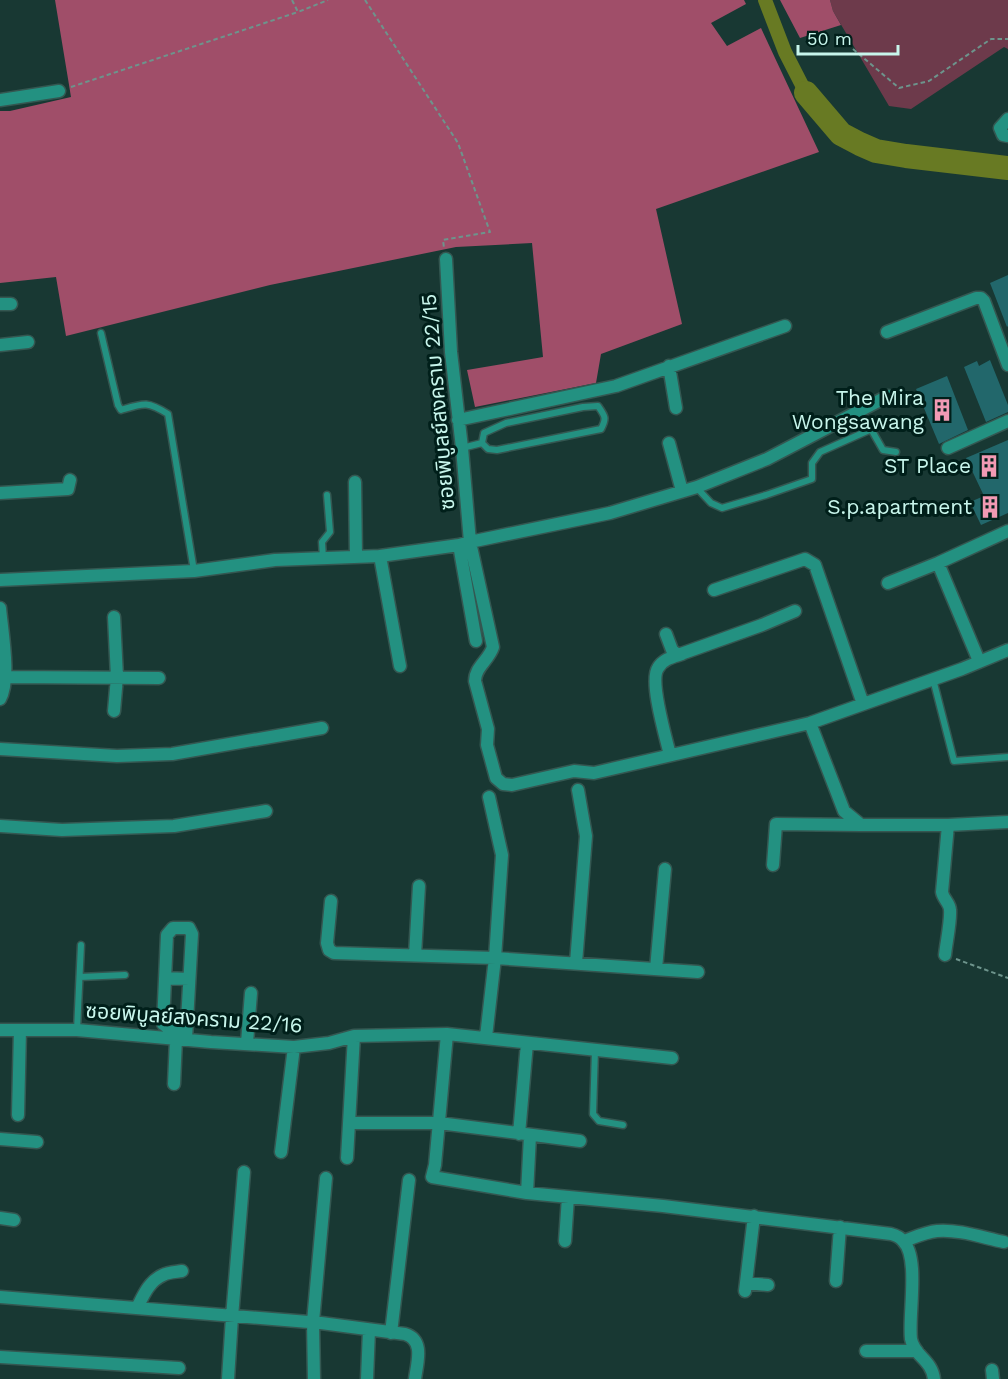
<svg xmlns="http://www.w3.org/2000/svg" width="1008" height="1379" font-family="'Work Sans','Noto Sans Thai',sans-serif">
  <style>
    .green { fill: #6d3a4b }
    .forest { fill: #a04e69 }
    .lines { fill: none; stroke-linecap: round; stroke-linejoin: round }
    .canal { stroke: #687a23; stroke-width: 14 }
    .river { stroke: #687a23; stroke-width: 24 }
    .building { fill: #22676b }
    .lane-casing { stroke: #345751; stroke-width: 9 }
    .street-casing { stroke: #345751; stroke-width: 15 }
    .path { stroke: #6d948c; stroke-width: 2; stroke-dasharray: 4.5 3; stroke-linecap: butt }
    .lane { stroke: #239181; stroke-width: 6 }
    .street { stroke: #239181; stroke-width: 12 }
    .labels { text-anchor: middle; stroke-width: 6; stroke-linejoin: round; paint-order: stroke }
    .poi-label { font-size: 21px; fill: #c8f6ec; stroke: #001f1a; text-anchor: end }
    .street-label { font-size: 21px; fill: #c8f6ec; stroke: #001f1a }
  </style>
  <rect width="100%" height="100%" fill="#183833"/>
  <path class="green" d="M830,0H1008V49L1004,47L911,109L889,106L833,11Z"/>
  <path class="forest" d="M55,0H744L746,4L711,23L727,46L761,28L819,152L656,209L682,324L601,354L596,383L475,407L467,370L543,357L532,243L456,247L270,285L66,336L56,277L0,283V111H10L71,97Z
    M780,0H830L833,11L841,25L800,38Z"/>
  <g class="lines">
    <path class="canal" d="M765,0L785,52L806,93"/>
    <path class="river" d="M806,93L841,134L860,144L876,151L906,156L1008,168"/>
  </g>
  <path class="building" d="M1008,275V326L1007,327L990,283Z
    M990,360L1008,405V412L986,422L964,367L977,361L979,366Z
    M947,376L968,430L939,444L916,389Z
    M1008,440V513L981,525L970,502L984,496L966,458Z"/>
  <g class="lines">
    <g class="lane-casing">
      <path id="lane" d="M101,333L118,405L121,410C144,403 147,401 168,414L194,571
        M598,406C605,416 607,418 601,429L497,450L488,449L482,443L484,433L506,423L583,407Z
        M871,429L883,450L896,452
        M462,448L482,443
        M697,488L711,503L722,508L766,495L812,479V463L820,452L874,428
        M323,558L322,542L330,532L327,495
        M933,679L954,761L1008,757
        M80,977L125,975
        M77,1030L81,945
        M595,1050L593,1114L599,1121L623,1125"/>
    </g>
    <g class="street-casing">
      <path id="street" d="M0,100L59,91
        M1008,119L1000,128L1003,135L1008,136
        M446,259L451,352L462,448L470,542L493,647C489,660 475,667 475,681L488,729L487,745L496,778L503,784L512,785L574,771L594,773L810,723L962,669L1008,650
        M0,304H11
        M887,332L976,298H981L984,301L1008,365
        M0,345L28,342
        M669,366L676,408
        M458,420L616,386L785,326
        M669,443L682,491
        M948,448L1008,421
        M355,482L356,557
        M0,493L68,489L70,480
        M459,545L476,641
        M380,556L400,666
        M938,563L979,661
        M0,580L194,571L275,560L380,556L459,545L470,542L610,513L697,487L767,459L888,396
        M888,583L938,563L1008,531
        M714,590L805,559L815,565L863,704
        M0,608C2,631 11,680 0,699
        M114,617L117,677L114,711
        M666,634L672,650L678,655L762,625L795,611
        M6,677L159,678
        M810,723L844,811L861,825H948
        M0,749L117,756L172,754L322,728
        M670,755C666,738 649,681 658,668C663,659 673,657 682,654
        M0,826L62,830L174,826L266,811
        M773,865L776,824L861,825
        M331,901L327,943L329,950L334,953L495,958L698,972
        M415,955L419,886
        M945,955C946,944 951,921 950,910C950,903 943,899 942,892L948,825L1008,822
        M576,963L586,836L578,790
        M656,969L665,869
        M165,978L189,979
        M0,1030H77L211,1042L294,1047L329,1043L354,1036L447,1034L672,1058
        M447,1034L435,1165L432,1177L527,1193L663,1206L891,1234C895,1235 900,1237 903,1241C920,1257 908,1316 911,1339C914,1356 932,1360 934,1379
        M486,1037L495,958L502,855L489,797
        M186,1039C188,1004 190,969 192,934L189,928H173L167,935L163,1024L167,1027L186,1028
        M247,1043L251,993
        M174,1084L176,1039
        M18,1115L20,1030
        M349,1123H439L580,1141
        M519,1134L527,1043
        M0,1139L37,1142
        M281,1152L294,1047
        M347,1158L354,1036
        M527,1193L530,1136
        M0,1218L14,1220
        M565,1241L568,1197
        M904,1241C915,1237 926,1232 937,1231C958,1229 984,1238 1004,1242
        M836,1281L840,1227
        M746,1283L768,1285
        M745,1291L754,1216
        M0,1297L321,1323L405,1334C425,1340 417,1363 415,1379
        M137,1308C143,1296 149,1281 163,1275C168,1272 176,1272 182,1271
        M391,1333L409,1180
        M866,1351H917
        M0,1357L179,1368
        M992,1370L993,1379
        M228,1379L232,1317L244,1172
        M314,1379L313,1322L326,1178
        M367,1379L369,1330"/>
    </g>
    <path class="path" d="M292,0L298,12L328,0
      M365,0L458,143L490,232L443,240L444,248
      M853,49L899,88L929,81L991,39H1008
      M71,87L298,12
      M956,959L1008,978"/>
    <use href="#lane" class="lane"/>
    <use href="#street" class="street"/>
  </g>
  <defs>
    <g id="building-bare" transform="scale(1.8)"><path d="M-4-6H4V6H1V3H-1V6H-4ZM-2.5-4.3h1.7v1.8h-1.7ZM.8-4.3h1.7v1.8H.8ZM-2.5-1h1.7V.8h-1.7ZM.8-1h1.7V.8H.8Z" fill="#f19ab4" stroke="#001f1a" stroke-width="2.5" paint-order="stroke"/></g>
  </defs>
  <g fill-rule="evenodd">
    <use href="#building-bare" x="942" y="410"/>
    <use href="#building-bare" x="989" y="466"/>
    <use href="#building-bare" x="990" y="507"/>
  </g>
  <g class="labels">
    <g class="poi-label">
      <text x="924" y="405">The Mira<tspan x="924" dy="24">Wongsawang</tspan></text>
      <text x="971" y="473">ST Place</text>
      <text x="972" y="514">S.p.apartment</text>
    </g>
    <g class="street-label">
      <text transform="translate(438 402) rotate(-95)" y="7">ซอยพิบูลย์สงคราม 22/15</text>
      <text transform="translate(194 1018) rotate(4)" y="7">ซอยพิบูลย์สงคราม 22/16</text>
    </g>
  </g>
  <path d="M798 45v9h100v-9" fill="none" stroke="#c8f6ec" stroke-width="3"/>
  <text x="807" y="45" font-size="18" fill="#c8f6ec" stroke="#001f1a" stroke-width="4.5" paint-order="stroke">50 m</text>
</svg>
